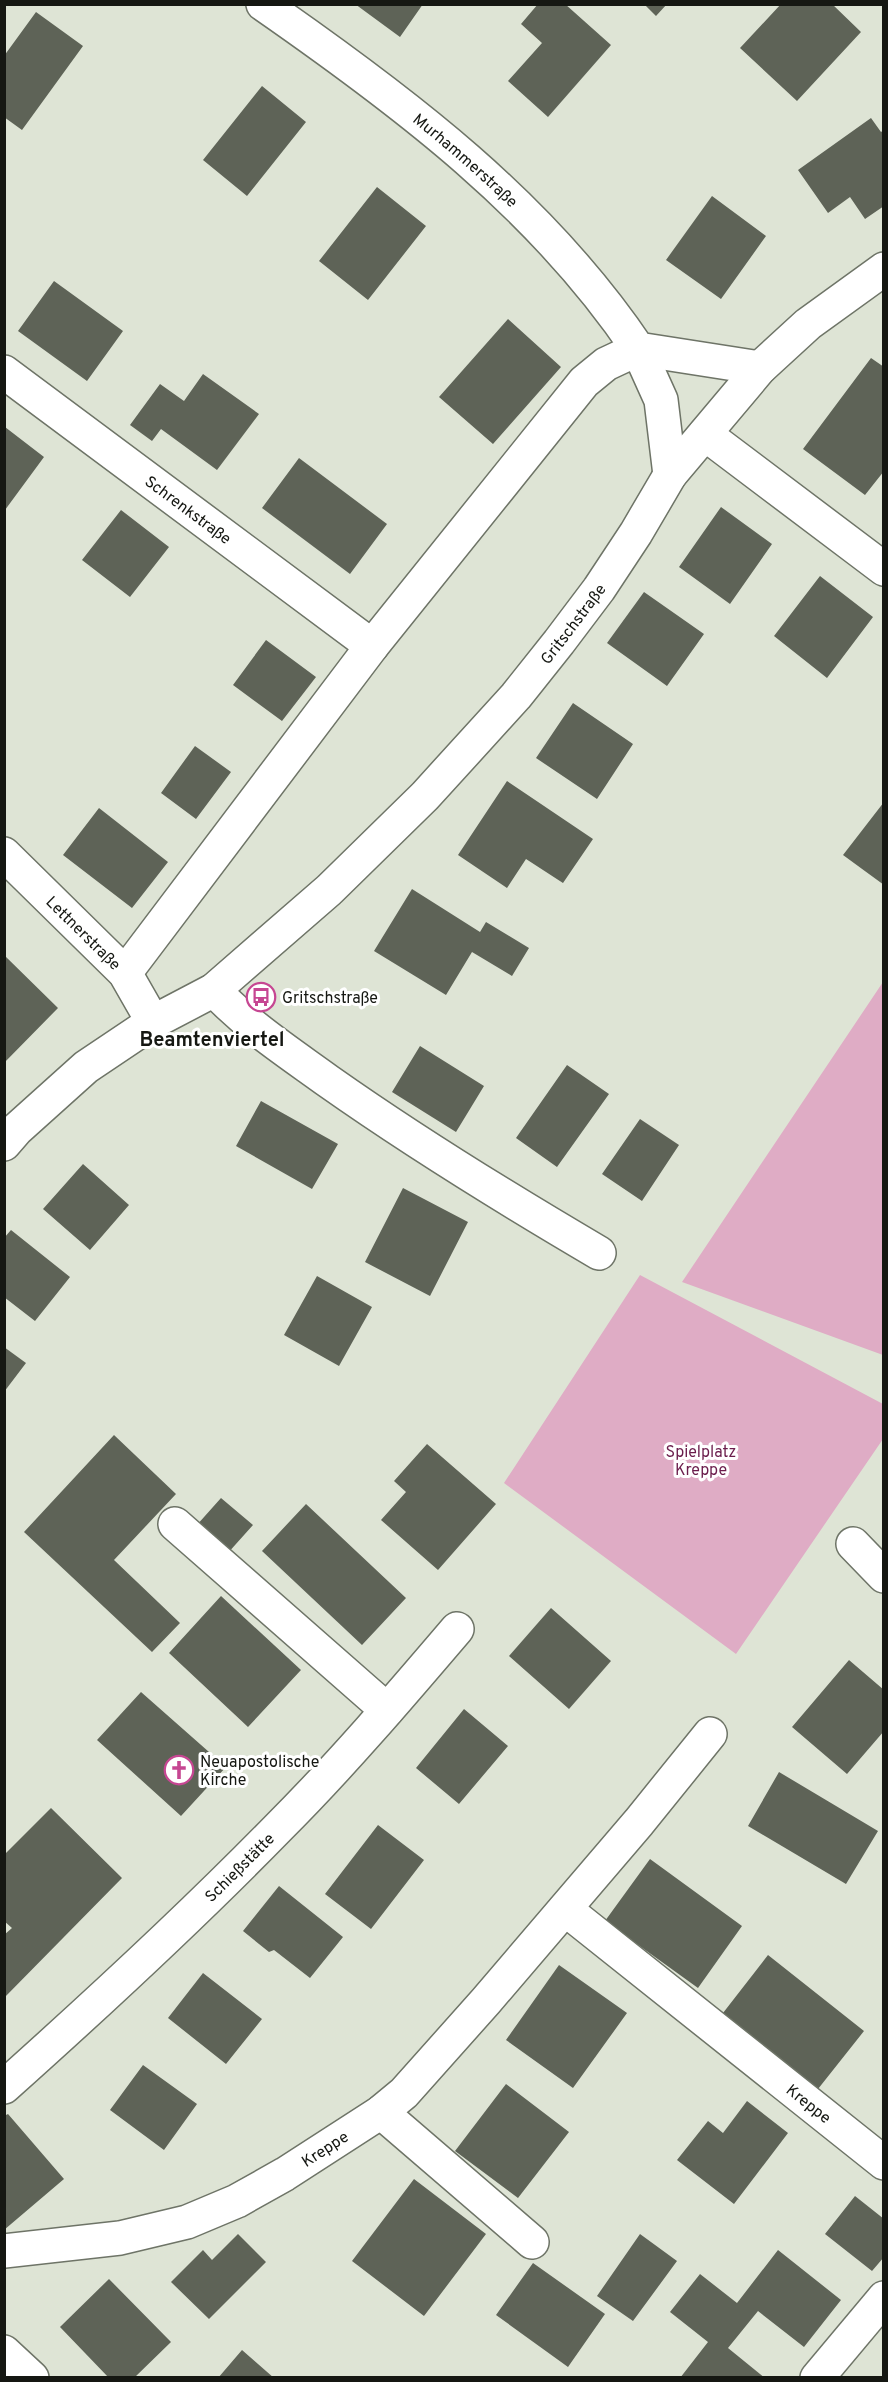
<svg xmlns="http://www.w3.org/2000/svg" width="888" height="2382" font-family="Overpass,sans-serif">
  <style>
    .green { fill: #dfacc5 }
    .building { fill: #5e6357 }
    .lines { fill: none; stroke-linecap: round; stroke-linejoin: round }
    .minor-casing { stroke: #6e7467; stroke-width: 36 }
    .minor { stroke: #fff; stroke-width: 33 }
    .labels { text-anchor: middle; stroke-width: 6; stroke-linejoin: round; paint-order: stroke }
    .street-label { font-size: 16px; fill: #151712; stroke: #fff }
    .poi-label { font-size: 16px; fill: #151712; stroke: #fff; text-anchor: start }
    .park-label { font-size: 16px; fill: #6b1d4c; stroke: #fff }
    .quarter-label { font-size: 20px; font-weight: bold; fill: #151712; stroke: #fff }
  </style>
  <rect width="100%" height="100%" fill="#dee4d5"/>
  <path class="green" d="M883,982V1355L682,1282Z
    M640,1275L883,1404V1439L736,1654L504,1483Z"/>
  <path class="building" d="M355,4H423L400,37Z
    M538,4H565L611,45L548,117L508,81L542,43L521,24Z
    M644,4H667L656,16Z
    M781,4H832L861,32L797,101L740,48Z
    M36,12L83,46L22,130L4,117V56Z
    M262,86L306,122L247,196L203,160Z
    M871,118L881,132L884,130V206L865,219L850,197L828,213L798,170Z
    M377,187L426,226L368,300L319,261Z
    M712,196L766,236L721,299L666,260Z
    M54,281L123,331L87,381L18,331Z
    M508,319L561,367L493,444L439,397Z
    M871,358L884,367V471L865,495L803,449Z
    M203,374L259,414L217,470L161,429L152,441L130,425L160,384L184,401Z
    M5,427L44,457L5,510Z
    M299,458L387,524L350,574L262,508Z
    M721,507L772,544L730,604L679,567Z
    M121,510L169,547L130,597L82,560Z
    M820,576L873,617L827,678L774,636Z
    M644,592L704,634L667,686L607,643Z
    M266,640L316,677L282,721L233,685Z
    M573,703L633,744L597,799L536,758Z
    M195,746L231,772L196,819L161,793Z
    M507,781L593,839L563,883L526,859L507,888L458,855Z
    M884,802V885L843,855Z
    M99,808L168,862L132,908L63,855Z
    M412,889L480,932L486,922L529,948L512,976L472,952L446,995L374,951Z
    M4,955L58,1008L4,1063Z
    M420,1046L484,1086L456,1132L392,1092Z
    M567,1065L609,1094L557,1167L516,1138Z
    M261,1101L338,1144L312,1189L236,1146Z
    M640,1119L679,1145L642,1201L602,1174Z
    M83,1164L129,1205L90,1250L43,1209Z
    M403,1188L468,1222L430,1296L365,1262Z
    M11,1230L70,1277L35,1321L4,1297V1238Z
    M317,1276L372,1307L339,1366L284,1335Z
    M4,1347L26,1363L4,1392Z
    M114,1435L176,1494L114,1560L180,1623L152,1652L24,1532Z
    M427,1444L496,1504L438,1570L381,1520L406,1492L394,1481Z
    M221,1498L253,1525L227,1554L196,1526Z
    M306,1504L406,1598L362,1645L262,1551Z
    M221,1596L301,1670L248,1727L169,1653Z
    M551,1608L611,1661L569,1709L509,1656Z
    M849,1660L884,1690V1731L847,1774L792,1727Z
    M141,1692L226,1767L181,1816L97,1740Z
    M464,1709L508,1746L459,1804L416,1768Z
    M779,1772L878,1831L846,1884L748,1826Z
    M51,1808L122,1878L4,1998V1935L12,1928L4,1921V1855Z
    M378,1825L424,1860L371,1929L325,1894Z
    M650,1859L742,1926L698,1988L605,1921Z
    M279,1886L343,1937L310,1978L274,1950L269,1952L243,1931Z
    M768,1955L864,2031L818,2089L723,2013Z
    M559,1965L627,2013L573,2088L506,2040Z
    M203,1973L262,2019L226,2064L168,2018Z
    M143,2065L197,2104L164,2150L110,2110Z
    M506,2084L569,2132L518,2198L455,2151Z
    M747,2101L788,2133L734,2204L677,2160L708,2121L723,2133Z
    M8,2114L64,2179L4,2230V2116Z
    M414,2179L486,2234L424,2316L352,2261Z
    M855,2196L884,2219V2257L872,2271L825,2234Z
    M238,2234L266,2262L209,2319L171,2282L203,2250L212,2260Z
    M640,2234L677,2261L633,2321L597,2296Z
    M778,2250L841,2300L804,2347L758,2311L728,2348L765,2378H680L708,2342L670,2312L700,2274L737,2303Z
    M533,2263L605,2314L568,2367L496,2315Z
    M109,2279L171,2342L134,2378H109L60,2327Z
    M242,2350L274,2378H218Z"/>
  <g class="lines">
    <g class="minor-casing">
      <g id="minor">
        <path id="s1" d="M263,4C404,102 542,206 638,349L760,368"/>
        <path id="s2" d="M4,372L372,646"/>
        <path d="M705,434L884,569"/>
        <path id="s3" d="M4,854L125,973L153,1022"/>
        <path d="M125,973L372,646L584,382L606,364L638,349L661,400L670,475"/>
        <path d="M214,990C248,1026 288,1052 328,1081C416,1143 507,1199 599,1253"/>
        <path id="s4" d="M4,1144L17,1129L86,1067L153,1022L214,990L329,890L425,796L516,696L559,642L599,589L636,533L670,475L760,368L808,324L884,269"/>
        <path d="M175,1524L387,1710"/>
        <path d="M853,1544L884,1576"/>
        <path id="s5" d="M565,1909L884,2163"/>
        <path id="s6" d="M4,2087C98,2003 190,1918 278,1828C341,1765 399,1697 457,1629"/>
        <path d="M381,2112L532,2242"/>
        <path id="s7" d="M4,2251L120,2238L187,2222L237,2201L285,2174L381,2112L404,2093L486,2001L639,1822L710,1734"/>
        <path d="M4,2352L32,2378"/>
        <path d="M817,2378L884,2298"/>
      </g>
    </g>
    <use href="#minor" class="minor"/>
  </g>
  <defs>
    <g id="bus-ring" transform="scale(1.5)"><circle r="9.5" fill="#fff" stroke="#c64692" stroke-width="1.5"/><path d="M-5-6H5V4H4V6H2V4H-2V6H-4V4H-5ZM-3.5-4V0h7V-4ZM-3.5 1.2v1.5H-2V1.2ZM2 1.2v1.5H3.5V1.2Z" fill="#c64692"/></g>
    <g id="church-ring" transform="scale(1.5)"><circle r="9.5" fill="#fff" stroke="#c64692" stroke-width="1.5"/><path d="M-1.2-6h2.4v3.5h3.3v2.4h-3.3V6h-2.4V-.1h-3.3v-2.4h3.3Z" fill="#c64692"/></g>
  </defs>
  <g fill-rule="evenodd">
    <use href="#bus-ring" x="261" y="997"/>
    <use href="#church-ring" x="179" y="1770"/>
  </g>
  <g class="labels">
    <g class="street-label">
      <text dy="6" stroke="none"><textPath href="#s1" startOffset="256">Murhammerstraße</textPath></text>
      <text dy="6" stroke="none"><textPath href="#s2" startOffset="230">Schrenkstraße</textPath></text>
      <text dy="6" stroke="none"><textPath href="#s4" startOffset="776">Gritschstraße</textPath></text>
      <text dy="6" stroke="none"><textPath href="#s3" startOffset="112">Lettnerstraße</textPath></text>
      <text dy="6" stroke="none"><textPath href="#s6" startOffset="322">Schießstätte</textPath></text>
      <text dy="6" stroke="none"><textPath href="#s5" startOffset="312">Kreppe</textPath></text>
      <text dy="6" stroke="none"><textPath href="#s7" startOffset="342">Kreppe</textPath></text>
    </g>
    <g class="poi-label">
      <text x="282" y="1003">Gritschstraße</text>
      <text x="200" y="1767">Neuapostolische<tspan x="200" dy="18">Kirche</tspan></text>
    </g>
    <g class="park-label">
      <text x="701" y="1457">Spielplatz<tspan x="701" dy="18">Kreppe</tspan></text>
    </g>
    <g class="quarter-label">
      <text x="212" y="1046">Beamtenviertel</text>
    </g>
  </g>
  <rect width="888" height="2382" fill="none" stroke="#151712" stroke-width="12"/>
</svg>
